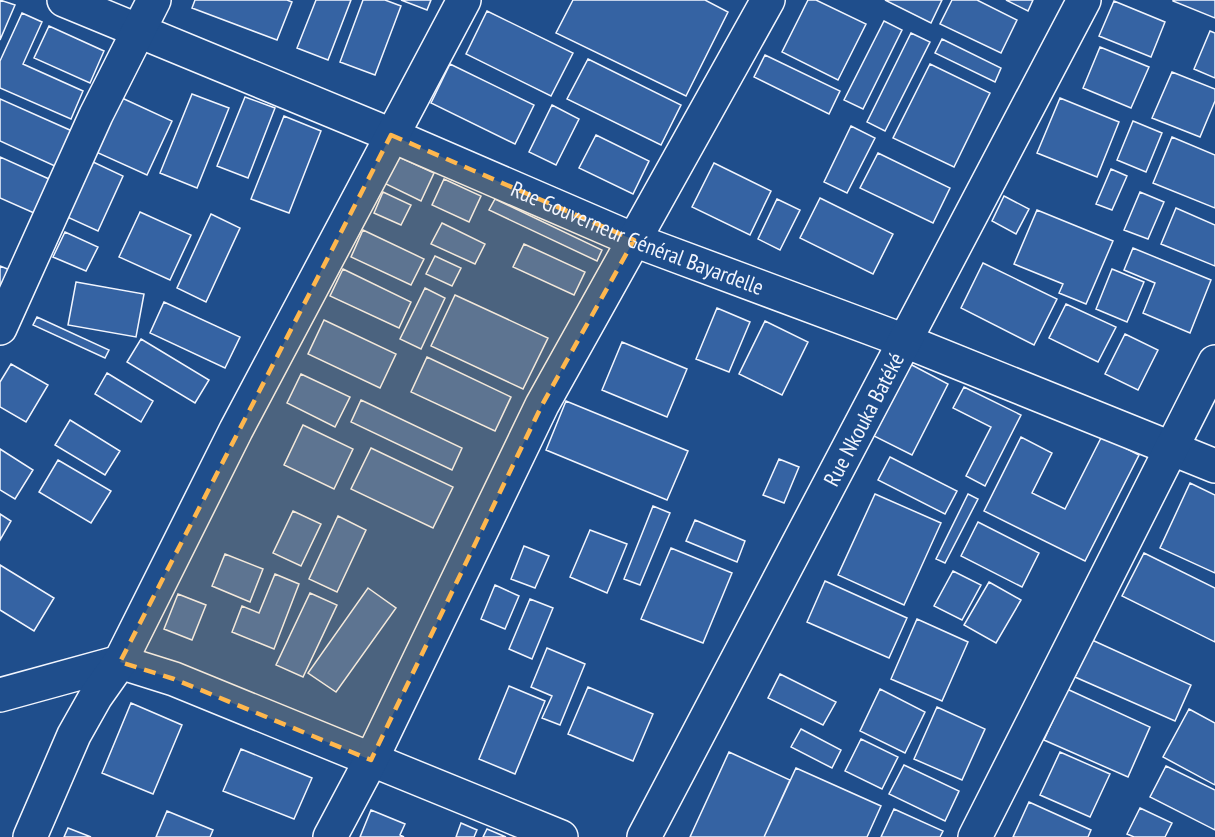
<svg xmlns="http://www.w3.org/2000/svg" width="1215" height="837" font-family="'PT Sans Narrow',sans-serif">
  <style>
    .building { fill: #3563a3; stroke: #f2f6ff; stroke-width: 1.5 }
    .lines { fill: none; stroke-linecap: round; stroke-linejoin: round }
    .minor-casing { stroke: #f2f6ff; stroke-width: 36 }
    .minor { stroke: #1f4e8c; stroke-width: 33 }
    .marked { fill: #ffb74d; fill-opacity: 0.2; stroke: #ffb74d; stroke-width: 4.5; stroke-dasharray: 12 8; stroke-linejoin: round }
    .labels { text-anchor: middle; stroke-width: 4.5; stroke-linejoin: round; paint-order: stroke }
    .street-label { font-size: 22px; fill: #f2f6ff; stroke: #1f4e8c }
  </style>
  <rect width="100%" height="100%" fill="#1f4e8c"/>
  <path class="building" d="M0,0L15,5L0,40Z
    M195,0H287L292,2L277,40L192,8Z
    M316,0H351L328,60L297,48Z
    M363,0H385L401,6L375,75L340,62Z
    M401,0H431L427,10Z
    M573,0H705L728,12L686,96L556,33Z
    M808,0H816L866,24L838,80L782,52Z
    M885,0H942L931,23Z
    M952,0H977L1017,20L1001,53L940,24Z
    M1006,0H1033L1028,11Z
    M1215,0V18L1173,1V0Z
    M1114,1L1165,22L1151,57L1099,36Z
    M487,11L573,53L551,96L466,54Z
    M22,13L42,22L23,64L83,91L71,119L0,88V61Z
    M884,21L902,30L863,109L844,100Z
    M49,26L104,51L90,83L34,58Z
    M1210,31L1215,33V78L1194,69Z
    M911,33L930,42L885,131L867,122Z
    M942,39L1001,68L995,82L935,53Z
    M1100,47L1149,67L1131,108L1083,88Z
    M765,55L840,91L829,114L754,77Z
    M588,59L681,105L661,145L567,99Z
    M450,64L534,105L515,144L431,103Z
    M930,64L990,93L954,167L893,138Z
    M1172,72L1215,89V101L1200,137L1152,118Z
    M192,94L229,108L197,188L160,173Z
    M245,97L275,108L248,178L217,166Z
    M122,98L172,121L147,175L96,152Z
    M1060,98L1119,122L1097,177L1037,153Z
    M0,99L72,131L57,167L0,141Z
    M552,105L579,119L556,165L529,152Z
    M284,116L321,131L289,213L251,199Z
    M1133,121L1162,133L1146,172L1117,160Z
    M851,126L875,138L847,193L824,182Z
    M596,135L649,161L633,194L579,168Z
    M1172,137L1215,155V208L1153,183Z
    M878,153L950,188L933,223L860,188Z
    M397,156L434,173L421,201L384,183Z
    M0,157L49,179L34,213L0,198Z
    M91,161L123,176L98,231L65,216Z
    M714,163L771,191L750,235L692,207Z
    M1111,169L1127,176L1112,210L1096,204Z
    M444,179L481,196L469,222L432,205Z
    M383,192L411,205L401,225L374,213Z
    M1140,192L1164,202L1148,239L1124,230Z
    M1004,196L1029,209L1016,234L992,221Z
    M820,198L893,234L873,274L800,238Z
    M495,199L602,250L597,261L489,210Z
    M777,199L800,210L780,250L758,239Z
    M1176,208L1215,225V266L1161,244Z
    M1037,210L1113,241L1086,304L1059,293L1063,284L1014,264Z
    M140,212L191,235L170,280L119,257Z
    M211,214L240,228L206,302L177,288Z
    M442,223L485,244L475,264L431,244Z
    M363,230L424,259L411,285L351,257Z
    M65,232L98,247L86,271L53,257Z
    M524,244L585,272L574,295L513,267Z
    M1133,248L1211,280L1190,333L1143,313L1155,283L1124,270Z
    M435,256L461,268L452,286L426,274Z
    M983,263L1057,299L1034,345L961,308Z
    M0,266L10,270L0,292Z
    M343,269L411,302L399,328L330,296Z
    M1112,269L1144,282L1127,322L1096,309Z
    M76,282L144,294L136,337L68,325Z
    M425,288L445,298L421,349L400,339Z
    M455,295L548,338L523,389L431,346Z
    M164,302L240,337L225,368L150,333Z
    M1066,304L1116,327L1098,362L1049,338Z
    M717,308L750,322L729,372L696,359Z
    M37,317L109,350L105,358L33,325Z
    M324,320L396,354L380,388L308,354Z
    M765,321L808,342L782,395L739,374Z
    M1125,334L1158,350L1138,390L1105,374Z
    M141,339L209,380L195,403L127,362Z
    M622,342L687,369L667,417L602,390Z
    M427,357L511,397L495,431L411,392Z
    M11,364L48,385L26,422L0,407V382Z
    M910,364L948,384L912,455L874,436Z
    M107,373L153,401L141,422L95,394Z
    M301,374L350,397L335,427L287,403Z
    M964,387L1021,415L985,486L966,476L991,427L953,408Z
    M361,400L462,448L452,470L351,422Z
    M566,401L688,451L667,500L546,450Z
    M70,420L120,451L105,475L55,445Z
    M303,425L353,449L334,489L284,465Z
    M1102,436L1139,455L1085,561L984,511L1021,437L1052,453L1032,493L1065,509Z
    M371,448L453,487L433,528L351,489Z
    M0,449L33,470L15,499L0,490Z
    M890,457L957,491L945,514L878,480Z
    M779,459L799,467L784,503L763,495Z
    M58,460L111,491L91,523L39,492Z
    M1190,483L1215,495V573L1160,548Z
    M875,494L941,523L904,605L838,575Z
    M968,494L978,499L945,563L936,559Z
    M653,506L670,513L640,585L624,579Z
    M293,511L321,524L301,566L273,553Z
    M0,514L11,521L0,540Z
    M338,516L366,530L337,592L309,579Z
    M695,520L745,541L737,562L686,541Z
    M978,522L1039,553L1022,587L961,556Z
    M590,530L627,544L607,593L570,577Z
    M524,546L549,556L535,588L511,579Z
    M671,548L732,573L703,643L641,619Z
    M1144,553L1215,588V642L1122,596Z
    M225,554L263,569L250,602L212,586Z
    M0,565L54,598L34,631L0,610Z
    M953,571L981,585L962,620L934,606Z
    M275,574L299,584L274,649L232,632L242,606L259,613Z
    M825,581L907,618L889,658L807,622Z
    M989,582L1021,600L996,643L964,625Z
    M495,585L519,596L505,629L481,619Z
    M368,588L396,608L336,692L308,673Z
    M310,593L337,605L303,677L276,665Z
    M178,594L206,605L192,640L164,629Z
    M530,599L553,608L532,659L509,649Z
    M917,619L968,642L942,701L891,679Z
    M1092,640L1191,685L1175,721L1075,677Z
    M547,648L585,664L560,725L542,718L552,696L531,687Z
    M780,674L836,702L823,725L768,698Z
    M509,686L545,701L515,774L479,759Z
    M588,687L653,714L633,761L568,734Z
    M880,689L925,712L905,753L860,731Z
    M1067,689L1150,727L1128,777L1044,740Z
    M131,703L182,725L153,794L102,773Z
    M937,707L985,729L962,780L914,759Z
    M1189,709L1215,723V785L1163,757Z
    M801,729L841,750L832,768L791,747Z
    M861,739L898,757L882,789L845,771Z
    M241,749L312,778L294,819L223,791Z
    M729,752L790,780L764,837H690Z
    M1060,752L1110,774L1090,817L1040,795Z
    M904,765L959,791L945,821L889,794Z
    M1166,766L1215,790V830L1150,797Z
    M796,768L881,806L867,837H764Z
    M1029,802L1091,830L1088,837H1013Z
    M1140,808L1172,823L1165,837H1134L1127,834Z
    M894,809L943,831L940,837H881Z
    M371,810L405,824L400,835L404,837H360Z
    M167,811L213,830L210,837H156Z
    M461,823L477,830L474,837H456Z
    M68,828L91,837H64Z
    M487,829L506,837H483Z"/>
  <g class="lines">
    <g class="minor-casing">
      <g id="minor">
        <path id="s1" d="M64,0L391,135L634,240L905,341L1215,466"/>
        <path d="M0,328L96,115L154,0"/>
        <path d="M0,695L120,662L174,679L561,837"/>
        <path d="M30,837L74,735L96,696L120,662L236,430L464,0"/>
        <path d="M330,837L371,760L542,405L768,0"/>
        <path id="s2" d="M644,837L1084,0"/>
        <path d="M975,837L1215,362"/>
      </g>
    </g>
    <use href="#minor" class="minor"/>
  </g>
  <path class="marked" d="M391,135L634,240L542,405L371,760L174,679L120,662Z"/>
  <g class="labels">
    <g class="street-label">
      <text dy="8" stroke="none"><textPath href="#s1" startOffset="621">Rue Gouverneur Général Bayardelle</textPath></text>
      <text dy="8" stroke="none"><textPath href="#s2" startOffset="472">Rue Nkouka Batéké</textPath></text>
    </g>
  </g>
</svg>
